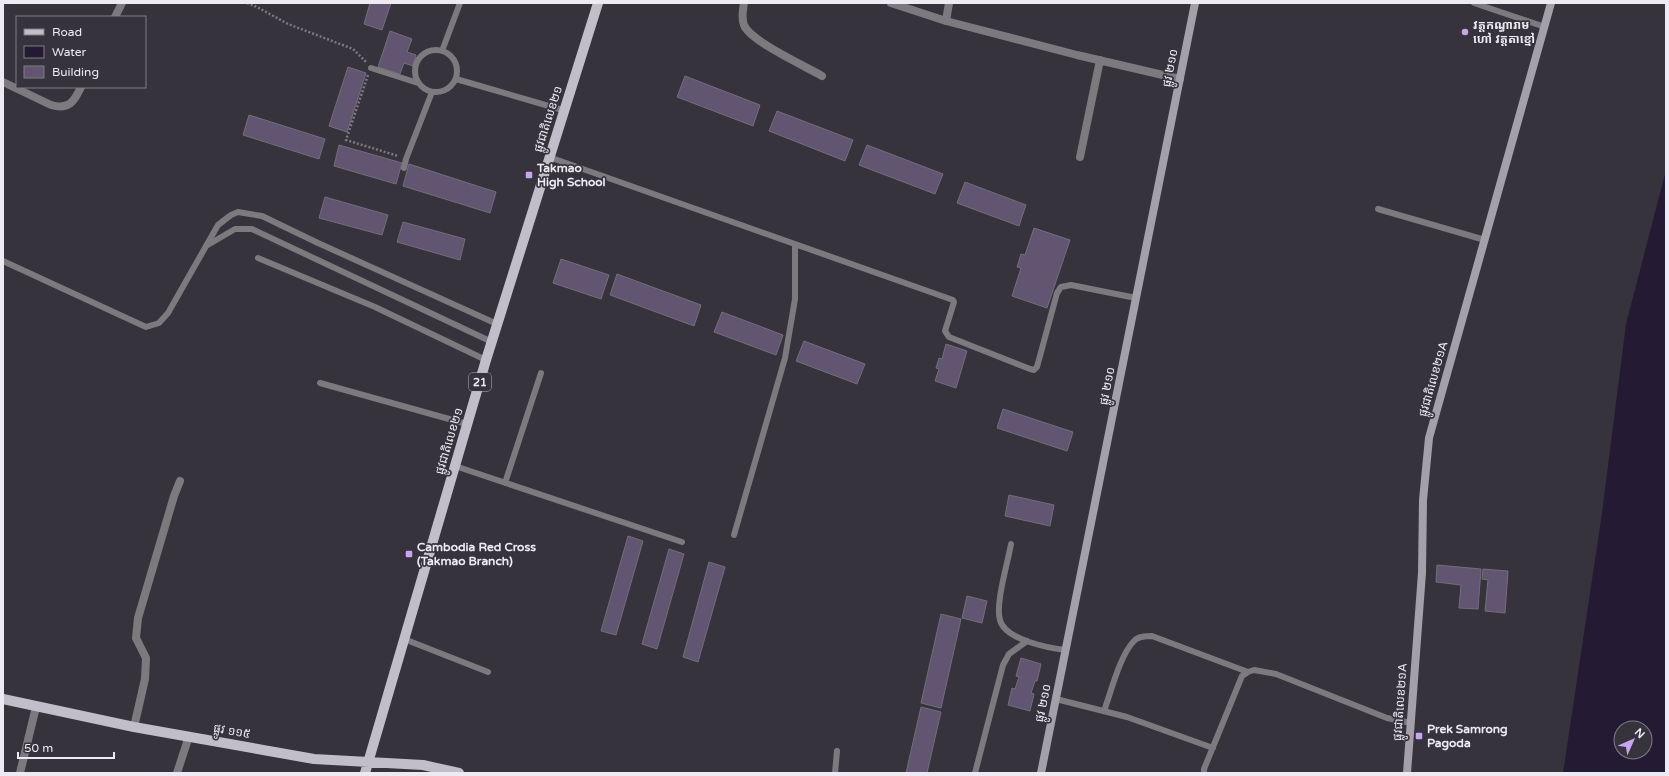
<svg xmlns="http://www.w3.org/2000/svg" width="1669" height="776" font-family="'Varela Round','Noto Sans Khmer',sans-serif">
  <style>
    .water { fill: #251a33; fill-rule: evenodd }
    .building { fill: #615572; stroke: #736e7a }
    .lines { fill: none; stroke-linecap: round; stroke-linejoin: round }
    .path { stroke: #7c7982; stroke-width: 2.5; stroke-dasharray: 2 2; stroke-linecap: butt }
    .lane { stroke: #7c7a7f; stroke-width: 6 }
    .street { stroke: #7c7a7f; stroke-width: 8 }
    .secondary { stroke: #a3a0a9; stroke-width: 8 }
    .primary { stroke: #c2bec9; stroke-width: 10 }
    .poi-dot { fill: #c6a6f0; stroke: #37333d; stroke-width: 1.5 }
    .labels { text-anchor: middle; stroke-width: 3.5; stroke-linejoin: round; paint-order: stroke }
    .shield { fill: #37333d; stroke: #b6b4bb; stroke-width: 1 }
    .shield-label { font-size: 11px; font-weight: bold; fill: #edebf1 }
    .poi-label { font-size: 12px; font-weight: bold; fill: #edebf1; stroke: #37333d; text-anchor: start }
    .street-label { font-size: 12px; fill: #edebf1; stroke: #37333d }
  </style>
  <rect width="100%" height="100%" fill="#37333d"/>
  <path class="water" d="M1666,170V773H1563L1602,513L1626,324ZM1621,728H1645V752H1621Z"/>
  <path class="building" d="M370,3H391L382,30L364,24Z
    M390,31L412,39L407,52L416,55L413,66L404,63L400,74L378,67Z
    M348,67L366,73L347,132L329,126Z
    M685,76L760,105L753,126L677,97Z
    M777,111L853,140L845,161L769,131Z
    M249,115L325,139L319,159L243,135Z
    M339,145L402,163L396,184L334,166Z
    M867,145L943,174L935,194L859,165Z
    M409,164L496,192L490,213L403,186Z
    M965,182L1026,205L1019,226L957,203Z
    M325,197L388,215L382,235L319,218Z
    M403,222L465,239L460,260L397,242Z
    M1034,228L1070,240L1047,308L1012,296L1021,268L1017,267L1021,254L1025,255Z
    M561,259L609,275L601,299L553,283Z
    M617,274L701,305L694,326L610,295Z
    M722,312L783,335L776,355L714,332Z
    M804,341L865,364L857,384L796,361Z
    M946,344L967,351L956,388L935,381L939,369L936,368L939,358L942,359Z
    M1003,409L1073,432L1067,451L997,428Z
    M1009,495L1054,505L1050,526L1005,516Z
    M628,536L643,541L616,635L601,631Z
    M669,549L684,554L657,649L642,644Z
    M709,562L725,567L698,662L683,657Z
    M1437,565L1481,569L1478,609L1459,608L1461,585L1436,582Z
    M1483,569L1508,571L1505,613L1485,611L1488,580L1482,579Z
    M967,596L987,601L982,623L962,618Z
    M941,614L961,619L941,708L921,703Z
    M1021,658L1041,664L1037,681H1035L1031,693L1034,694L1030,711L1008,705L1012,688L1015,689L1019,677L1016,676Z
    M921,707L941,712L927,773H906Z"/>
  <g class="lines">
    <path class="path" d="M247,3L257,7L288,24L353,49L366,62
      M368,75L346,140L398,156"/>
    <path class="lane" d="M1474,3L1545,27
      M415 71a21 21 0 1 1 42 0a21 21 0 1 1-42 0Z
      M442,51L460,3
      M371,68L418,83
      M456,79L566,111
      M549,157L953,300L954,302L945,331L949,337L1030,369L1034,370L1037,367L1057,293L1061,287L1071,285L1136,298
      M404,168L406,159L432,92
      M1378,209L1485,240
      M206,246L235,229H252L492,342
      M258,258L375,307L486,360
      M3,261L146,327L159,323L168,313L218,225L231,215L238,212L262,216L318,243L497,324
      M320,383L467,424
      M455,466L682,542
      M505,483L541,373
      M734,535L785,358L795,299V244
      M1011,544C1008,562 995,604 1000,620C1005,640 1049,648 1066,650
      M404,639L488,672
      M1056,699L1127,717L1213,748
      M1104,711C1111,692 1120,655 1134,641C1138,636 1146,636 1152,636L1248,672
      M835,773L837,751
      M975,773L1003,665L1009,654L1027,641
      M1204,773V769L1242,676L1248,672L1254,670L1276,674L1387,718L1411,723"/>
    <path class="street" d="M744,3C743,10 741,18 744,25C750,41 805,66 822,76
      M891,3L946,21L1077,55L1180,79
      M115,17L122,3
      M946,21L949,3
      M3,82L51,105C69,110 74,102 81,87
      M1080,157L1100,60
      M134,727L145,679L146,658L136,638L138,618L174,496L180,481
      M20,773L36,707
      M177,773L189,736"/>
    <path class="secondary" d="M1041,773L1195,3
      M1407,773L1422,573L1423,500L1429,438L1551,3"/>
    <path class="primary" d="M3,699L134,727L314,759L423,765L459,773
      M365,773L486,360L598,3"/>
  </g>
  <g class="poi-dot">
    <circle cx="1465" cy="32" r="4"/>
    <rect x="525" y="171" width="8" height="8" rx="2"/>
    <rect x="405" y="550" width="8" height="8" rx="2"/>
    <rect x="1415" y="732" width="8" height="8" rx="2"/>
  </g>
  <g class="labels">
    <rect class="shield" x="469" y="373" width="22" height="18" rx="3"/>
    <g class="shield-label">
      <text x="480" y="386">21</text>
    </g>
    <g class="poi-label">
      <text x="1473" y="29">វត្តកណ្ធារាម<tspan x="1473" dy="14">ហៅ វត្តតាខ្មៅ</tspan></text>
      <text x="537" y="172">Takmao<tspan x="537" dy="14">High School</tspan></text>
      <text x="417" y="551">Cambodia Red Cross<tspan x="417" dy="14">(Takmao Branch)</tspan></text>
      <text x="1427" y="733">Prek Samrong<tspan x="1427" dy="14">Pagoda</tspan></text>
    </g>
    <g class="street-label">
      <text transform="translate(1170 68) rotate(-79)" y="4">ផ្លូវ ២១០</text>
      <text transform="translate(548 119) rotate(-72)" y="4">ផ្លូវជាតិលេខ២១</text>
      <text transform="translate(1433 379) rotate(-74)" y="4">ផ្លូវជាតិលេខ២១A</text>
      <text transform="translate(1107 386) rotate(-79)" y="4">ផ្លូវ ២១០</text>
      <text transform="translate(449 441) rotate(-73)" y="4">ផ្លូវជាតិលេខ២១</text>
      <text transform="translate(1400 702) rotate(-86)" y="4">ផ្លូវជាតិលេខ២១A</text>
      <text transform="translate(1043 703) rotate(-78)" y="4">ផ្លូវ ២១០</text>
      <text transform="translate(232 731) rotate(10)" y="4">ផ្លូវ ១១៥</text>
    </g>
  </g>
  <rect width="1669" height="776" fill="none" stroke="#edebf1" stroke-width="8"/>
  <rect x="16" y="16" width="130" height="72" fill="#37333d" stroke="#807d85"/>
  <rect x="24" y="29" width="20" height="6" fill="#c2bec9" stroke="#807d85"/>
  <text x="52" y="36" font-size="12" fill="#edebf1">Road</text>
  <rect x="24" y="46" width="20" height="12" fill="#251a33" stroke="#807d85"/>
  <text x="52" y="56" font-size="12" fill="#edebf1">Water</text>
  <rect x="24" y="66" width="20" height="12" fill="#615572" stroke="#807d85"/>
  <text x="52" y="76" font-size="12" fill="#edebf1">Building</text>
  <g transform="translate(1633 740) rotate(45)"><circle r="19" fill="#37333d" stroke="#807d85"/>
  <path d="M0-3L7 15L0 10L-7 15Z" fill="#c6a6f0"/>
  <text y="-6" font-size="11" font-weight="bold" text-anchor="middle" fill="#edebf1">N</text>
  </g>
  <path d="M18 752v6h96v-6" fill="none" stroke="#edebf1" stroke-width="2"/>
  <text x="24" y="752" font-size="12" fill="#edebf1" stroke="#37333d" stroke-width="3" paint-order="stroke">50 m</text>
</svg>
